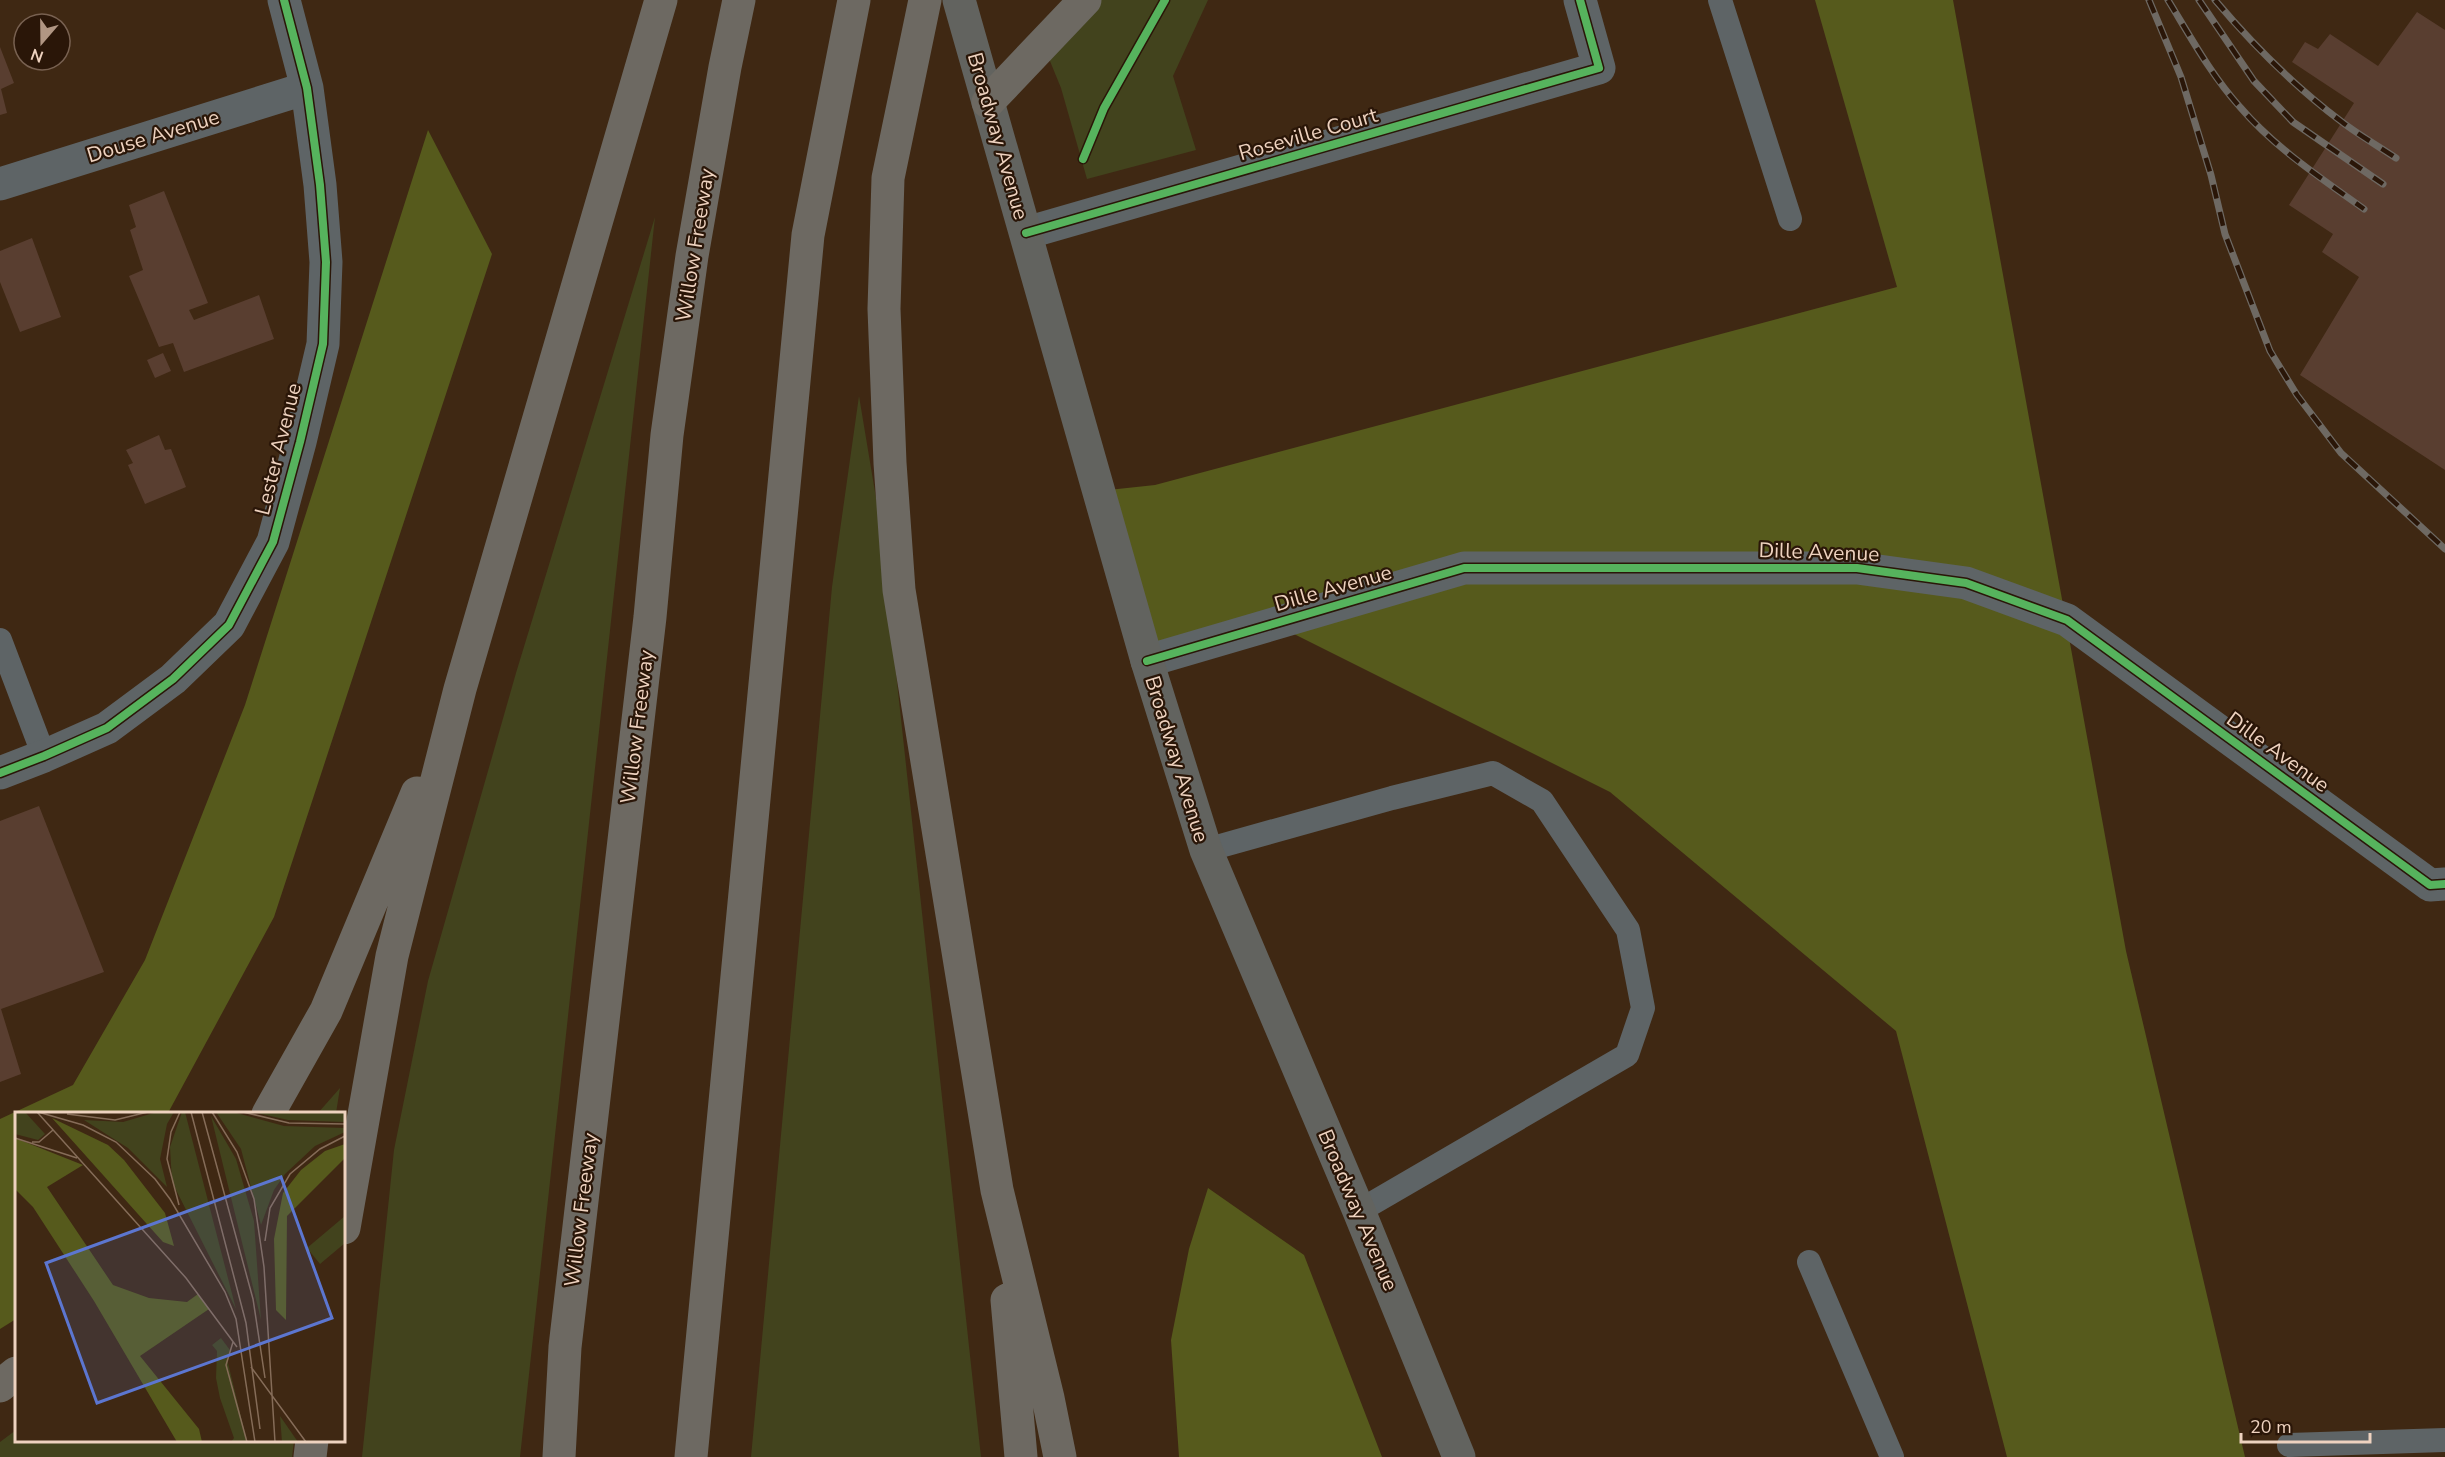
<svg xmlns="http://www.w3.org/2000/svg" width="2445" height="1457" font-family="'Nunito Sans',sans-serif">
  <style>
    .green { fill: #42431d }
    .forest { fill: #565a1c }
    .building { fill: #593e30 }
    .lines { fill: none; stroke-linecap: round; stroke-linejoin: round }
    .lane { stroke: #5e6466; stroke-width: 24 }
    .street { stroke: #5e6466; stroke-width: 33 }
    .primary { stroke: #62635f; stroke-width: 33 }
    .highway { stroke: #6d6962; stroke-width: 33 }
    .rail-casing { stroke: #6e6963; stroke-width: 7 }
    .rail { stroke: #2a1608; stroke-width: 4.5; stroke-dasharray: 14; stroke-linecap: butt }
    .cycleway-casing { stroke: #2a1608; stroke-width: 11 }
    .cycleway { stroke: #56b35d; stroke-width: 8 }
    .labels { text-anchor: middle; stroke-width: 4.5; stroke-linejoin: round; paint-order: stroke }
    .street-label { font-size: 21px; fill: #eed2bf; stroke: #2a1608 }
    .inset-road { fill: none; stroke: #856c58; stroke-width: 1.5 }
    .view { fill: #5c76d0; fill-opacity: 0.15; stroke: #5c76d0; stroke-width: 3 }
    .inset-edge { fill: none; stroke: #eed2bf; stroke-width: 3 }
  </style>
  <rect width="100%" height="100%" fill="#3f2813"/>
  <path class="green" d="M1085,0H1208L1173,76L1196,150L1087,179L1061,88L1043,44Z
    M655,217L520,1457H362L394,1150L428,981L516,673Z
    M859,396L879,516L981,1457H751L832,587Z
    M340,1088L336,1113H318Z
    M16,1430V1440L294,1441L292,1457H0V1442Z"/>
  <path class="forest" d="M1815,0H1953L2126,951L2245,1457H2007L1896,1031L1610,792L1274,624L1147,661L1099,491L1155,485L1897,287Z
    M428,130L492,254L274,917L168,1113L16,1114V1319L0,1329V1119L73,1085L145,960L245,705Z
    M1208,1188L1304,1255L1382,1457H1179L1171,1340L1189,1249Z"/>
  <path class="building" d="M2417,12L2445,30V470L2300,375L2359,277L2322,252L2333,234L2289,205L2354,103L2292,62L2305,42L2318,49L2330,34L2378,66Z
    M0,47L14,83L1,89L7,113L0,115Z
    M164,191L208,303L189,310L194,320L259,295L274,339L184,372L173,343L159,347L129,276L143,270L130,230L136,227L129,205Z
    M32,238L61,317L20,332L0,282V251Z
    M163,353L171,371L155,378L147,360Z
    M159,435L165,450L171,449L186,487L145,504L128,465L133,463L126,450Z
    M39,806L104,972L1,1009L21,1074L0,1082V821Z"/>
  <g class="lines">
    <path class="lane" d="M1720,0L1790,219
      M0,640L44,756
      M1206,850L1392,798L1493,773L1542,801L1628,930L1643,1008L1627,1055L1359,1211
      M1809,1262L1892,1457
      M2289,1445L2445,1440"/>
    <path class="street" d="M0,184L307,88
      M1026,233L1599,68L1580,0
      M1147,661L1464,568H1857L1966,583L2067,620L2430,885L2445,884
      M0,773L44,756L107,728L173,679L229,625L273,542L300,442L323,344L326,262L320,185L307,88L284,0"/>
    <path class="primary" d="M959,0L1147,661L1206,850L1359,1211L1459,1457"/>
    <path class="highway" d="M925,0L888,178L884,309L890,463L899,590L997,1190L1048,1398L1060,1457
      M988,102L1085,0
      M268,1114L326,1011L417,793
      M344,1228L392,956L460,689L661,0
      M1007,1300L1021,1457
      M0,1386L16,1373
      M310,1457L312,1440
      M559,1457L565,1347L650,617L667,435L692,256L725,67L739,0
      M691,1457L808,235L854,0"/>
    <g class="rail-casing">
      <path id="rail" d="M2149,0L2181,77L2211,175L2225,234L2270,351L2297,395L2341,453L2445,549
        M2168,0C2190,36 2211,75 2240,107C2275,148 2321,178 2364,209
        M2199,0L2254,81L2293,122L2383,184
        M2215,0C2253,45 2294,86 2342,122C2359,135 2378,146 2396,158"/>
    </g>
    <use href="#rail" class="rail"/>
    <g class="cycleway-casing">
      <path id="cycleway" d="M1083,159L1104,108L1165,0
        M1026,233L1599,68L1580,0
        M1147,661L1464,568H1857L1966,583L2067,620L2430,885L2445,884
        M0,773L44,756L107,728L173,679L229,625L273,542L300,442L323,344L326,262L320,185L307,88L284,0"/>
    </g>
    <use href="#cycleway" class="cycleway"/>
  </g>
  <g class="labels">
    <g class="street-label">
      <text transform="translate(1308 134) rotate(-16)" y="7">Roseville Court</text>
      <text transform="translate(153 136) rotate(-17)" y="7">Douse Avenue</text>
      <text transform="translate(998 136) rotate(74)" y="7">Broadway Avenue</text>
      <text transform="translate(695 245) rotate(-81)" y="7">Willow Freeway</text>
      <text transform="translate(278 449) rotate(-76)" y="7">Lester Avenue</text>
      <text transform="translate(1819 552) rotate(2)" y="7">Dille Avenue</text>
      <text transform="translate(1333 588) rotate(-16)" y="7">Dille Avenue</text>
      <text transform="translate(637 727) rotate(-83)" y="7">Willow Freeway</text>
      <text transform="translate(2278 752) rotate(36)" y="7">Dille Avenue</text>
      <text transform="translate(1177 759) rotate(73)" y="7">Broadway Avenue</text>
      <text transform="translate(581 1210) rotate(-83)" y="7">Willow Freeway</text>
      <text transform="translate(1358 1210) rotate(67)" y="7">Broadway Avenue</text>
    </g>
  </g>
  <g transform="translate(15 1112)">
    <rect width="330" height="330" fill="#3f2813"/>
    <path d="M0,0H10L30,22L23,28L0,22ZM142,0H159L152,12L145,47L152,75L113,36L69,8L108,10ZM167,0H170L221,197L157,70L155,35ZM201,0H218L269,14L330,16V20L300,34L270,62L259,78L246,113L226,37ZM238,0H330V10L273,8ZM196,4L221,47L239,109L246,208ZM330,104V131L305,152L292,136ZM206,226L215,238L212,247L232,330H216L219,326L205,286L201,266L202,239L197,233ZM265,304L283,330H267Z" fill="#42431d"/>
    <path d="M37,6L93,33L109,48L150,101L159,134L148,130ZM0,26L68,53L32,75L98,173L134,186L172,190L183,182L194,197L125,244L184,317L187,330H162L79,189L18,95L0,77ZM330,32V46L272,104L271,208L261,198L259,127L268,81L286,58L310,39Z" fill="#565a1c"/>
    <path class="inset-road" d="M22,0L171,166L222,235M23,0L68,13L101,30L140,67L155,87L210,180L221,207L240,330M176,0L231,211L245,317M187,0L238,187L250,266M197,0L222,40L239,87L249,155L260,330M228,0L274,11L330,12M52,2L100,8L133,0M0,26L62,46M17,30H24L38,18M164,93L152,47L156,20L165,0M250,129L255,96L275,62L305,37L330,24M218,230L211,253L232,330M236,255L291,330"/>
    <path class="view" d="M266,65L317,206L82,291L31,151Z"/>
    <rect width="330" height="330" class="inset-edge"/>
  </g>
  <g transform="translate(42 42) rotate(200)"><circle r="28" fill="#2a1608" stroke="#786151" stroke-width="1.5"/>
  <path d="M0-4.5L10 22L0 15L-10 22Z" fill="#b19683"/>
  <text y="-9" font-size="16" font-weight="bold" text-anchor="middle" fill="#eed2bf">N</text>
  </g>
  <path d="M2241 1433v9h129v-9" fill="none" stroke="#eed2bf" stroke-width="3"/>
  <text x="2250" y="1433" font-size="18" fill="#eed2bf" stroke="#2a1608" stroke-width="4.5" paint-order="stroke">20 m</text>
</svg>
